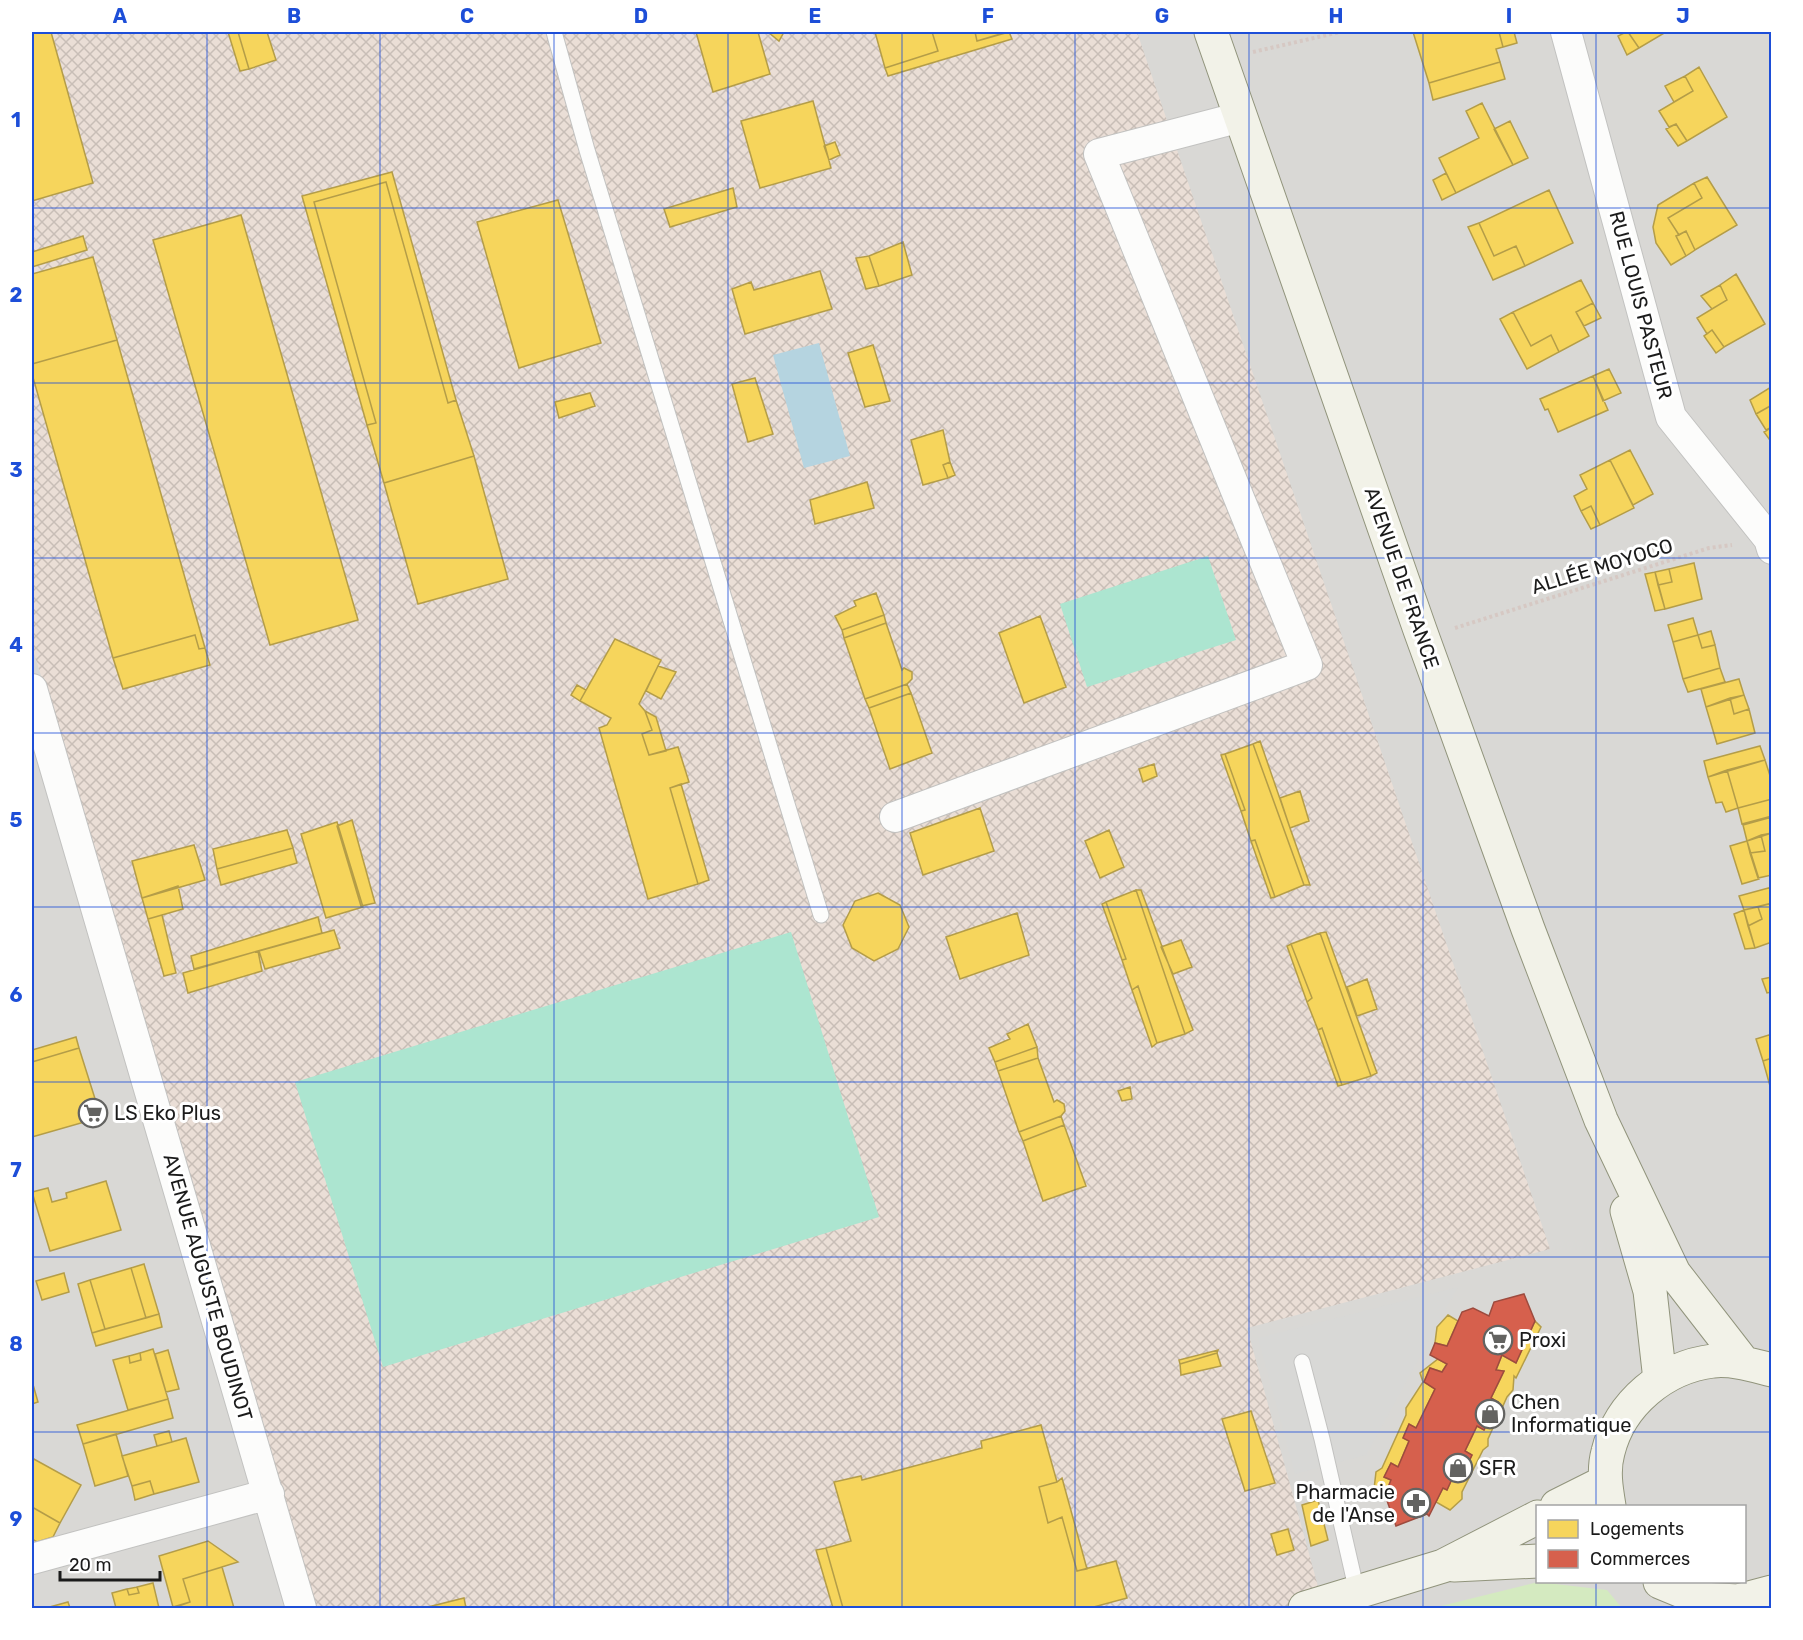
<svg xmlns="http://www.w3.org/2000/svg" width="1803" height="1640" font-family="Rubik,sans-serif">
  <style>
    .residential { fill: #d9d8d5; fill-rule: evenodd }
    .military { fill: url(#military-cross-hatch) }
    .grass { fill: #d4eac0 }
    .pitch { fill: #ace5d0 }
    .parking { fill: #d8d8d6 }
    .water { fill: #b5d4e0 }
    .homes { fill: #f6d55c; stroke: #b49d48; stroke-width: 1.5 }
    .shops { fill: #d6604d; stroke: #9e4b3e; stroke-width: 1.5 }
    .lines { fill: none; stroke-linecap: round; stroke-linejoin: round }
    .lane-casing { stroke: #c2c2c0; stroke-width: 17 }
    .street-casing { stroke: #c2c2c0; stroke-width: 32 }
    .secondary-casing { stroke: #91947c; stroke-width: 35 }
    .path { stroke: #d6c8c3; stroke-width: 4; stroke-dasharray: 3 3; stroke-linecap: butt }
    .lane { stroke: #fcfcfb; stroke-width: 15 }
    .street { stroke: #fcfcfb; stroke-width: 30 }
    .secondary { stroke: #f2f2e8; stroke-width: 33 }
    .grid { fill: none; stroke: #1d4ed8; stroke-width: 1.5; stroke-opacity: 0.55 }
    .labels { text-anchor: middle; stroke-width: 6; stroke-linejoin: round; paint-order: stroke }
    .street-label { font-size: 20px; fill: #1b1b1b; stroke: #fff }
    .poi-label { font-size: 20px; fill: #1b1b1b; stroke: #fff; text-anchor: start }
    .neatline { fill: none; stroke: #1d4ed8; stroke-width: 2 }
    .grid-label { font-size: 20px; text-anchor: middle; font-weight: bold; fill: #1d4ed8 }
  </style>
  <defs>
    <pattern id="military-cross-hatch" width="8" height="8" patternUnits="userSpaceOnUse" patternTransform="scale(1.5)"><rect width="8" height="8" fill="#eaded6"/><path d="M0 0l8 8M0 8l8-8" fill="none" stroke="#c8beb7"/></pattern>
  </defs>
  <rect width="100%" height="100%" fill="#eae9e4"/>
  <path class="residential" d="M32,32H1771V1608H32ZM1538,1506H1744V1582H1538Z"/>
  <path class="military" d="M32,32H1137L1550,1249L1247,1328L1322,1601L1293,1608H314L61,739L32,647Z"/>
  <path class="grass" d="M1538,1582L1607,1590L1622,1608H1433Z"/>
  <path class="pitch" d="M1208,556L1236,640L1087,687L1060,604Z
    M791,932L879,1217L383,1367L295,1082Z"/>
  <path class="parking" d="M1458,1287L1366,1455L1295,1474L1258,1338Z"/>
  <path class="water" d="M819,343L850,456L804,468L773,355Z"/>
  <path class="homes" d="M32,32H51L93,183L32,201Z
    M228,32H238L249,69L240,71Z
    M238,32H267L276,60L249,69Z
    M696,32H758L770,74L713,92Z
    M768,32H784L779,41Z
    M875,32H932L938,51L885,68Z
    M932,32H975L977,41L1009,32L1012,39L888,76L885,68L938,51Z
    M975,32H1007L977,41Z
    M1413,32H1499L1503,47L1496,49L1500,62L1429,83Z
    M1499,32H1514L1517,43L1503,47Z
    M1626,32H1628L1639,48L1627,55L1618,36Z
    M1628,32H1666L1639,48Z
    M1500,62L1505,79L1433,100L1429,83Z
    M1699,67L1727,117L1687,141L1676,124L1669,127L1659,111L1693,91L1685,76Z
    M1685,76L1693,91L1674,102L1665,86Z
    M813,101L831,168L760,188L741,121Z
    M1482,103L1513,165L1456,193L1439,158L1479,138L1466,111Z
    M1510,121L1528,158L1513,165L1494,129Z
    M1676,124L1687,141L1678,146L1666,129Z
    M835,142L840,155L829,160L824,146Z
    M392,172L456,400L448,403L386,182L314,202L376,423L367,425L302,196Z
    M1446,173L1456,193L1442,200L1433,180Z
    M1707,177L1737,225L1695,250L1686,231L1679,235L1668,218L1702,198L1694,183Z
    M386,182L448,403L456,400L474,456L384,483L367,425L376,423L314,202Z
    M1694,183L1702,198L1668,218L1679,235L1676,236L1686,256L1671,265L1656,243L1653,227L1658,205Z
    M733,188L737,207L670,227L664,209Z
    M1549,190L1573,243L1525,266L1516,246L1494,256L1479,223Z
    M558,200L601,343L519,368L477,222Z
    M241,215L358,620L270,645L153,240Z
    M1479,223L1494,256L1516,246L1525,266L1493,280L1468,227Z
    M1686,231L1695,250L1686,256L1676,236Z
    M83,236L87,250L32,267V252Z
    M903,242L912,275L879,286L869,256Z
    M869,256L879,286L866,289L856,258Z
    M93,257L117,340L32,364V274Z
    M820,271L832,309L745,334L732,289L751,282L754,290Z
    M1736,274L1765,324L1724,347L1712,330L1707,334L1697,318L1727,300L1720,285Z
    M1581,280L1593,303L1576,312L1589,336L1559,352L1551,335L1531,346L1513,312Z
    M1720,285L1727,300L1712,309L1701,296Z
    M1593,303L1601,318L1584,326L1576,312Z
    M1513,312L1531,346L1551,335L1559,352L1527,369L1500,319Z
    M1712,330L1724,347L1716,353L1704,336Z
    M117,340L205,648L199,649L195,635L113,658L32,374V364Z
    M873,345L890,401L865,407L848,353Z
    M1609,369L1621,393L1603,401L1593,376Z
    M1593,376L1608,410L1558,432L1548,409L1545,410L1540,399Z
    M755,378L773,434L748,442L732,384Z
    M1771,387L1772,405L1756,414L1750,400Z
    M590,393L595,406L559,418L555,402Z
    M1772,405V427L1766,430L1756,414Z
    M1772,427V443L1764,432Z
    M943,430L950,462L943,465L948,478L923,485L911,440Z
    M1630,450L1653,494L1633,505L1610,460Z
    M474,456L508,579L418,604L384,483Z
    M1610,460L1634,508L1600,525L1591,506L1581,511L1574,496L1587,489L1580,475Z
    M950,462L955,475L948,478L943,465Z
    M867,482L874,508L815,524L810,500Z
    M1591,506L1600,525L1591,529L1581,511Z
    M1694,563L1702,599L1665,609L1658,585L1672,582L1669,569Z
    M1669,569L1672,582L1658,585L1655,572Z
    M1655,572L1665,609L1655,611L1645,574Z
    M876,593L884,615L842,630L835,616L856,606L854,601Z
    M884,615L886,623L844,638L842,630Z
    M1040,616L1066,687L1024,703L999,633Z
    M1693,618L1698,635L1673,642L1668,625Z
    M886,623L902,670L904,668L912,672V679L907,684L865,699L844,638Z
    M1711,631L1715,645L1702,648L1698,635Z
    M195,635L199,649L205,648L210,665L123,689L113,658Z
    M1698,635L1702,648L1715,645L1720,668L1683,679L1673,642Z
    M615,639L661,660L639,704L645,711L652,730L642,734L649,755L678,747L689,782L670,788L698,884L648,899L599,728L607,725L611,718L580,701Z
    M658,666L676,672L661,699L646,691Z
    M1720,668L1725,682L1688,692L1683,679Z
    M1739,679L1744,695L1706,707L1701,689Z
    M907,684L911,693L869,708L865,699Z
    M577,685L586,690L580,701L571,695Z
    M911,693L932,753L890,769L869,708Z
    M1744,695L1749,709L1734,714L1730,698Z
    M1730,698L1734,714L1749,709L1755,733L1717,744L1706,707Z
    M645,711L656,717L666,751L649,755L642,734L652,730Z
    M1260,741L1290,828L1310,885H1304L1253,744Z
    M1253,744L1304,885L1275,897L1255,840L1251,841L1241,811L1245,810L1225,754Z
    M1760,746L1765,760L1708,777L1704,761Z
    M1225,754L1245,810L1241,811L1221,755Z
    M1765,760L1772,782V799L1738,808L1727,770Z
    M1154,764L1157,776L1143,782L1139,769Z
    M1727,770L1738,808L1726,812L1722,802L1716,803L1708,777Z
    M681,784L709,880L698,884L670,788Z
    M1300,791L1309,821L1290,828L1280,798Z
    M1772,799V816L1742,824L1738,808Z
    M980,808L994,851L923,875L910,833Z
    M1772,817V833L1747,841L1743,825Z
    M352,820L375,903L361,906L337,826Z
    M337,822L363,907L326,918L301,834Z
    M287,830L293,848L217,869L213,849Z
    M1109,830L1124,867L1100,878L1085,841Z
    M1772,833V875L1758,878L1750,853L1765,851L1761,835Z
    M1761,835L1765,851L1750,853L1747,841Z
    M1255,840L1275,897L1271,898L1251,841Z
    M1747,841L1759,879L1742,884L1730,846Z
    M194,845L205,880L142,898L132,861Z
    M293,848L297,863L221,885L217,869Z
    M178,886L183,909L148,919L142,898Z
    M1772,887V903L1744,910L1739,896Z
    M1136,890H1141L1193,1030L1185,1034Z
    M1136,890L1185,1034L1157,1043L1138,986L1132,990L1122,960L1126,959L1106,902Z
    M878,893L900,905L909,927L898,949L874,961L852,948L843,925L855,901Z
    M1106,902L1126,959L1122,960L1102,904Z
    M1772,903V942L1755,948L1748,926L1762,919L1758,907Z
    M1758,907L1762,919L1748,926L1744,910Z
    M1744,910L1755,948L1745,949L1734,914Z
    M1017,913L1029,955L960,979L946,937Z
    M162,915L176,973L164,976L148,919Z
    M318,917L322,933L194,969L191,956Z
    M334,930L340,948L265,969L259,951Z
    M1326,932L1377,1073L1371,1076L1320,933Z
    M1320,933L1371,1076L1342,1085L1322,1028L1318,1030L1307,1002L1312,998L1291,944Z
    M1181,940L1192,967L1173,974L1161,947Z
    M1291,944L1312,998L1307,1002L1287,946Z
    M258,951L262,971L188,993L183,973Z
    M1772,977V992L1767,993L1762,979Z
    M1367,979L1377,1009L1357,1016L1347,987Z
    M1138,986L1157,1043L1152,1047L1132,990Z
    M1028,1024L1037,1047L995,1062L989,1048L1010,1039L1007,1034Z
    M1322,1028L1342,1085L1338,1086L1318,1030Z
    M1772,1034V1058L1763,1061L1756,1039Z
    M76,1037L79,1048L32,1062V1050Z
    M1037,1047L1038,1058L998,1071L995,1062Z
    M79,1048L97,1105L93,1106L87,1116L88,1121L32,1137V1062Z
    M1038,1058L1054,1102L1057,1100L1064,1104L1065,1111L1061,1116L1019,1132L998,1071Z
    M1772,1058V1093L1763,1061Z
    M1130,1087L1132,1099L1122,1101L1118,1091Z
    M1061,1116L1064,1125L1023,1141L1019,1132Z
    M1064,1125L1086,1186L1043,1201L1023,1141Z
    M106,1181L121,1230L50,1251L32,1192L48,1188L52,1202L67,1198L66,1193Z
    M144,1264L159,1314L146,1318L131,1268Z
    M131,1268L146,1318L105,1329L90,1280Z
    M64,1273L69,1292L42,1300L36,1281Z
    M90,1280L105,1329L92,1333L78,1284Z
    M159,1314L162,1327L96,1346L92,1333Z
    M1448,1315L1458,1321L1447,1346L1435,1343L1437,1327Z
    M1535,1321L1541,1327L1516,1378L1514,1376L1513,1390L1507,1397L1488,1439V1446L1483,1450L1462,1492V1499L1450,1510L1436,1502L1443,1488L1447,1490L1452,1479L1460,1480L1472,1455L1465,1451L1477,1426L1484,1430L1498,1402L1491,1398L1504,1371L1496,1370L1502,1355L1516,1363Z
    M153,1349L168,1399L128,1410L113,1360L129,1356L130,1363L141,1360L140,1353Z
    M168,1350L179,1389L166,1392L155,1354Z
    M1218,1350L1217,1353L1180,1364L1179,1360Z
    M140,1353L141,1360L130,1363L129,1356Z
    M1217,1353L1221,1366L1181,1375L1180,1364Z
    M1438,1359L1447,1364L1442,1372L1430,1368L1424,1382L1435,1389L1416,1428L1409,1424L1403,1438L1409,1441L1398,1467L1391,1463L1384,1477L1391,1480L1385,1495L1374,1489L1376,1472L1382,1468L1406,1415V1408L1423,1382L1420,1373Z
    M32,1381L38,1402L32,1404Z
    M168,1399L173,1418L83,1444L77,1425Z
    M1251,1411L1275,1483L1245,1491L1222,1419Z
    M1041,1425L1057,1482L1039,1487L1048,1523L1062,1517L1077,1571L1116,1561L1127,1598L1090,1608H843L826,1548L851,1541L834,1482L861,1476L862,1480L982,1448L981,1441Z
    M169,1431L172,1442L157,1446L154,1435Z
    M116,1434L128,1476L95,1486L83,1444Z
    M186,1438L199,1482L154,1494L150,1481L132,1486L122,1456Z
    M32,1458L81,1485L60,1523L32,1507Z
    M1062,1478L1087,1569L1077,1571L1062,1517L1048,1523L1039,1487L1057,1482Z
    M150,1481L154,1494L135,1500L132,1486Z
    M1318,1500L1328,1540L1311,1546L1302,1505Z
    M32,1507L60,1523L53,1537L37,1542L32,1539Z
    M1288,1529L1294,1550L1277,1555L1271,1534Z
    M208,1541L238,1562L183,1579L190,1602L173,1607L159,1556Z
    M826,1548L843,1608H833L816,1550Z
    M222,1567L234,1608H173L190,1602L183,1579Z
    M153,1583L159,1608H116L112,1593L127,1589L129,1595L139,1593L137,1587Z
    M137,1587L139,1593L129,1595L127,1589Z
    M464,1598L466,1608H424Z
    M68,1602L70,1608H46Z"/>
  <path class="shops" d="M1524,1294L1535,1321L1516,1363L1502,1355L1496,1370L1504,1371L1491,1398L1498,1402L1484,1430L1477,1426L1465,1451L1472,1455L1460,1480L1452,1479L1447,1490L1443,1488L1429,1516L1427,1514L1396,1526L1385,1495L1391,1480L1384,1477L1391,1463L1398,1467L1409,1441L1403,1438L1409,1424L1416,1428L1435,1389L1424,1382L1430,1368L1442,1372L1447,1364L1430,1355L1435,1343L1447,1346L1462,1312L1473,1308L1489,1316L1494,1302Z"/>
  <g class="lines">
    <g class="lane-casing">
      <path id="lane" d="M554,32L587,150L821,915
        M1302,1362L1322,1439L1357,1592"/>
    </g>
    <g class="street-casing">
      <path id="street" d="M1566,32L1671,417L1769,539L1772,549
        M32,689L301,1608
        M895,817L1307,665L1099,154L1241,117
        M32,1559L269,1494"/>
    </g>
    <g class="secondary-casing">
      <path id="secondary" d="M1211,32L1420,630L1528,929L1601,1120L1674,1273L1743,1362
        M1627,1211L1650,1291L1660,1380
        M1557,1506L1605,1482
        M1609,1506C1606,1488 1603,1470 1608,1452C1620,1403 1664,1367 1713,1361C1733,1359 1752,1365 1772,1370
        M1454,1565L1538,1561
        M1660,1582L1701,1599L1738,1601L1772,1592
        M1305,1608L1443,1566L1538,1517"/>
    </g>
    <path class="path" d="M1253,52L1340,32
      M1455,628L1709,548L1732,545"/>
    <use href="#lane" class="lane"/>
    <use href="#street" class="street"/>
    <use href="#secondary" class="secondary"/>
  </g>
  <path class="grid" d="M207,32V1608M380,32V1608M554,32V1608M728,32V1608M902,32V1608M1075,32V1608M1249,32V1608M1423,32V1608M1596,32V1506M32,208H1772M32,383H1772M32,558H1772M32,733H1772M32,907H1772M32,1082H1772M32,1257H1772M32,1432H1772M1596,1582V1608"/>
  <defs>
    <g id="supermarket-ring" transform="scale(1.5)"><circle r="9.5" fill="#fff" stroke="#636361" stroke-width="1.5"/><path d="M-6-5.5h2.5l.6 2H6L4.5 2H-2.5L-4.4-4H-6ZM-1.5 3.2a1.3 1.3 0 1 0 .1 0ZM3 3.2a1.3 1.3 0 1 0 .1 0Z" fill="#636361"/></g>
    <g id="shop-ring" transform="scale(1.5)"><circle r="9.5" fill="#fff" stroke="#636361" stroke-width="1.5"/><path d="M-5-2.5h2.3a2.7 3.5 0 0 1 5.4 0H5L5.5 6h-11ZM-1.5-2.5h3a1.5 2.3 0 0 0-3 0Z" fill="#636361"/></g>
    <g id="pharmacy-ring" transform="scale(1.5)"><circle r="9.5" fill="#fff" stroke="#636361" stroke-width="1.5"/><path d="M-2-6h4v4h4v4h-4v4h-4v-4h-4v-4h4Z" fill="#636361"/></g>
  </defs>
  <g fill-rule="evenodd">
    <use href="#supermarket-ring" x="93" y="1113"/>
    <use href="#supermarket-ring" x="1498" y="1340"/>
    <use href="#shop-ring" x="1490" y="1414"/>
    <use href="#shop-ring" x="1458" y="1468"/>
    <use href="#pharmacy-ring" x="1416" y="1503"/>
  </g>
  <g class="labels">
    <g class="street-label">
      <text transform="translate(1641 305) rotate(75)" y="7">RUE LOUIS PASTEUR</text>
      <text transform="translate(1602 566) rotate(-17)" y="7">ALLÉE MOYOCO</text>
      <text transform="translate(1402 578) rotate(71)" y="7">AVENUE DE FRANCE</text>
      <text transform="translate(208 1287) rotate(74)" y="7">AVENUE AUGUSTE BOUDINOT</text>
    </g>
    <g class="poi-label">
      <text x="114" y="1120">LS Eko Plus</text>
      <text x="1519" y="1347">Proxi</text>
      <text x="1511" y="1409">Chen<tspan x="1511" dy="23">Informatique</tspan></text>
      <text x="1479" y="1475">SFR</text>
      <text x="1395" y="1499" text-anchor="end">Pharmacie<tspan x="1395" dy="23">de l'Anse</tspan></text>
    </g>
  </g>
  <rect width="1803" height="1640" fill="none" stroke="#ffffff" stroke-width="66"/>
  <rect x="1536" y="1505" width="210" height="78" fill="#ffffff" stroke="#a4a4a4" stroke-width="1.5"/>
  <rect x="1548" y="1520" width="30" height="18" fill="#f6d55c" stroke="#a4a4a4" stroke-width="1.5"/>
  <text x="1590" y="1535" font-size="18" fill="#1b1b1b">Logements</text>
  <rect x="1548" y="1550" width="30" height="18" fill="#d6604d" stroke="#a4a4a4" stroke-width="1.5"/>
  <text x="1590" y="1565" font-size="18" fill="#1b1b1b">Commerces</text>
  <path d="M60 1571v9h100v-9" fill="none" stroke="#1b1b1b" stroke-width="3"/>
  <text x="69" y="1571" font-size="18" fill="#1b1b1b" stroke="#ffffff" stroke-width="4.5" paint-order="stroke">20 m</text>
  <rect x="33" y="33" width="1737" height="1574" class="neatline"/>
  <g class="grid-label">
    <text x="120" y="23">A</text>
    <text x="294" y="23">B</text>
    <text x="467" y="23">C</text>
    <text x="641" y="23">D</text>
    <text x="815" y="23">E</text>
    <text x="988" y="23">F</text>
    <text x="1162" y="23">G</text>
    <text x="1336" y="23">H</text>
    <text x="1509" y="23">I</text>
    <text x="1683" y="23">J</text>
    <text x="16" y="127">1</text>
    <text x="16" y="302">2</text>
    <text x="16" y="477">3</text>
    <text x="16" y="652">4</text>
    <text x="16" y="827">5</text>
    <text x="16" y="1002">6</text>
    <text x="16" y="1177">7</text>
    <text x="16" y="1351">8</text>
    <text x="16" y="1526">9</text>
  </g>
</svg>
